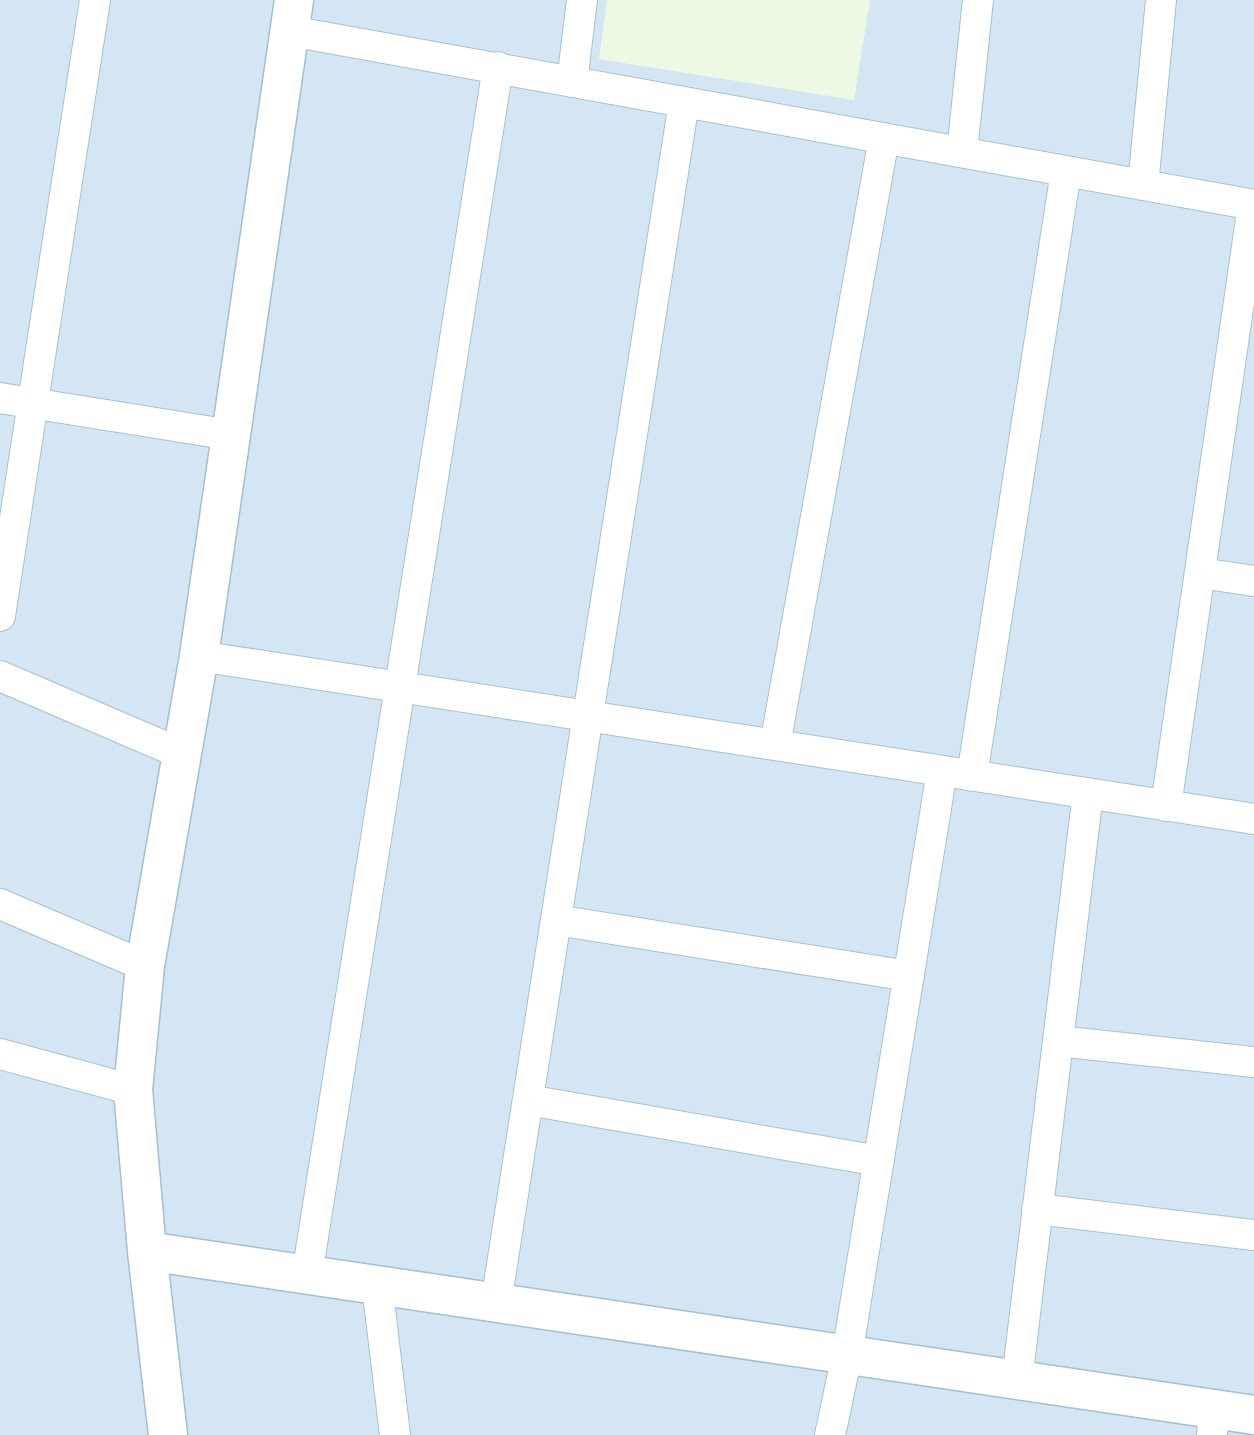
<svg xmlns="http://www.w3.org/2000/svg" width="1254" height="1435" font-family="'Alegreya Sans',sans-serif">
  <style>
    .residential { fill: #d4e6f4 }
    .education { fill: #edf9e2 }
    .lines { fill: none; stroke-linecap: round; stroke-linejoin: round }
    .street-casing { stroke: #a9c0cc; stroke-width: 32 }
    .secondary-casing { stroke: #a4bfcd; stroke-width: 41 }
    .street { stroke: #fff; stroke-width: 30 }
    .secondary { stroke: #fff; stroke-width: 38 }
  </style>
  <rect width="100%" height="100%" fill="#e6f1fc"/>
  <path class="residential" d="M0,0H1254V1435H0Z"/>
  <path class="education" d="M607,0H870L854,100L599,59Z"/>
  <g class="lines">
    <g class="street-casing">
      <path id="street" d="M290,31L1254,205
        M572,82L582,0
        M962,152L978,0
        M1143,185L1161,0
        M0,398L231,435
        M1200,573L1254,581
        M0,616L95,0
        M199,656L1254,819
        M0,676L182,754
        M775,745L884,138
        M972,776L1066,171
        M1166,806L1253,205
        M0,904L145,966
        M556,920L909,976
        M1058,1041L1254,1062
        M0,1054L133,1090
        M528,1100L879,1161
        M1037,1209L1254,1235
        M307,1275L498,67
        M377,1285L395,1435
        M496,1303L684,102
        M1017,1380L1088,793
        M830,1435L847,1355L942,771
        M1212,1435L1214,1409"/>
    </g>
    <g class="secondary-casing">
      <path id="secondary" d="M147,1251L1254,1415
        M168,1435L147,1251L133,1090L145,966L199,656L294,0"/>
    </g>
    <use href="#street" class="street"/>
    <use href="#secondary" class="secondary"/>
  </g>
</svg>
